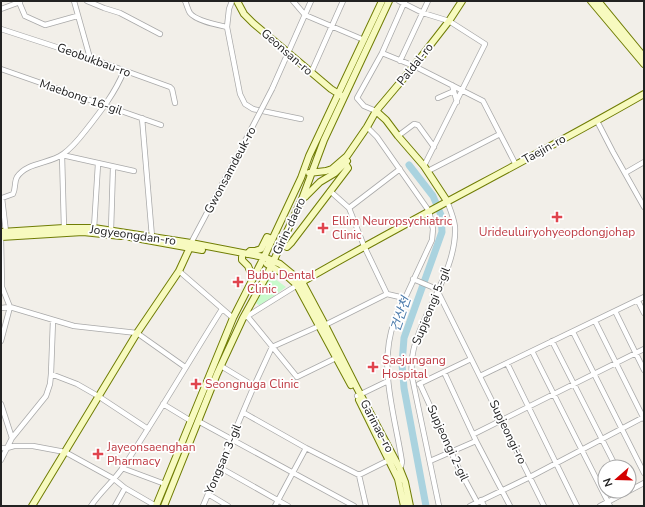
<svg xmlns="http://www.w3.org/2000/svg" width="645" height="507" font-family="'Nunito Sans','Noto Sans KR',sans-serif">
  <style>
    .park { fill: #c8facc }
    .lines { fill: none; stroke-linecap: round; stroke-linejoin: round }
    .river { stroke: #aad3df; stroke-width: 7 }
    .street-casing { stroke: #a9a9a9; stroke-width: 6 }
    .secondary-casing { stroke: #707d05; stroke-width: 8 }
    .street { stroke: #fff; stroke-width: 4.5 }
    .secondary { stroke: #f7fabf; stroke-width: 6 }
    .street-bridge-casing { stroke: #a9a9a9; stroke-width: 6; stroke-linecap: butt }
    .street-bridge { stroke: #fff; stroke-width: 4.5 }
    .health-dot { fill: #e0444e; stroke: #fff; stroke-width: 1.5 }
    .labels { text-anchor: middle; stroke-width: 3.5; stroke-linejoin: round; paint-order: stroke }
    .street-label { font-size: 12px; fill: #222; stroke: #fff }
    .health-label { font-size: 12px; fill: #be3a42; stroke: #fff; text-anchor: start }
    .water-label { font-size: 13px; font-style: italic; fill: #4a7aab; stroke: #fff }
  </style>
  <rect width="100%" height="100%" fill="#f2efe9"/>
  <path class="park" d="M271,276L286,287L260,306L256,303L264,284Z"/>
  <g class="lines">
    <path class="river" d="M409,165L433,196L441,215L442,232L404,338L402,364L404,388L426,506"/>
    <g class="street-casing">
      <path id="street" d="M74,1L90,58
        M87,1L104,8L120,13L160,34
        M185,1C187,5 188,10 190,13C196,21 218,25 227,27
        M232,1L229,9L227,27L240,94L245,104L253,109L301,119
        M293,1L305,15L364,40
        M399,1L423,13L449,21L485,44L424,166
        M19,2L25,16L45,25L77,16
        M1,9L20,2
        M1,29L90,58L170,87L172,89L175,103
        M382,53L414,66L483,101L516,165
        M400,61L428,1
        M1,69L161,125
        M311,73L343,1
        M452,85L457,102
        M272,89L311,1
        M438,98L454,91
        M376,111L364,106L357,98L382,53L405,1
        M142,118L152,237
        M597,121L613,152L644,207
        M367,127L377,137L429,211L433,229L432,240L394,322C378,368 395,415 402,462L401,466L399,467
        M398,136L414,124L418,125L434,147
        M428,171L500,134
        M625,173L644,162
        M330,191L349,208L364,246L387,294L404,298
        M349,208L400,169
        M64,228L62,155L134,171
        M94,228L98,164
        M111,230L113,167
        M191,243L245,141
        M179,271L233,318
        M413,279L439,290
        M438,292L544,506
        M638,301L644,313
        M1,308L10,307L74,326L137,333L185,367
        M615,311L644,370
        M246,317L299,284
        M248,317L297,377L338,357
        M595,321L644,419
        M573,332L644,473
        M1,341L10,307L2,287L1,237L6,232L2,198L13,194C16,188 14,182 17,177C27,162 50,164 63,154C72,148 79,139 86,130C101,111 115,93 124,71
        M552,341L616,467
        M532,351L610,506
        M507,363L577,506
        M221,366L254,386
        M444,372L476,441L510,506
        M51,374L77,384L98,396L148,429
        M480,376L644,297
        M419,384L471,359
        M420,384L458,467L477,502
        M357,396L388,381
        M1,404L12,438
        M163,404L191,421
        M244,413L306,448L359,475
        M198,421L354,506
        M474,434L644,349
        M1,448H7L14,446H33L65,452L114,479L125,488L156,506
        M1,460L12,438L46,396L50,384L51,374L53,320
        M430,461L476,441
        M219,467L288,506
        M122,468L165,484
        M208,494L228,506
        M481,500L484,506
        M91,506C100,492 114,481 124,466C158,415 189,361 222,309
        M115,506L125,488
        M203,506L254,386L272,347L319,326L325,325L387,294
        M275,506L306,448
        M366,506L359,475L391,459
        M439,506L412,377C411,366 412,354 415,344C426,307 457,267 455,227C454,218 450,209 447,201
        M470,506L530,477L644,417
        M600,506L644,483"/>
    </g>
    <g class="secondary-casing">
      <path id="secondary" d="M237,1L244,14L253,23L331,89L342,96
        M591,1L644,64
        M598,1L644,57
        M376,111L386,120L398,136L424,166L447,201
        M309,173L326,171L332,169L347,156L367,127L376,111L414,66L449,21L462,1
        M302,199L306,196L320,182L335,173L347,161
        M1,232L64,228H94L191,243L264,257L280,264L302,282L325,325L357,388L399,467L405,482L410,506
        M1,237L83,232L121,236
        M130,237L202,250
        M281,244L287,247L291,243L348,168L345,163
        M247,254L250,251H255L261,249L267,237L272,239
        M242,257V260L248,266L253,278
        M267,264L287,276L297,285L351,385
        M302,282C414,217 531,159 644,94
        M359,400L398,479L404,506
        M32,506L137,333L179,271L191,245
        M156,506L233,318L264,257L301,178L309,156L382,1
        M164,506L217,374L243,318L268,273L302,199L324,140L389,1"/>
    </g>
    <use href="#street" class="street"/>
    <use href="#secondary" class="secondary"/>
    <g class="street-bridge-casing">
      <path id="street-bridge" d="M245,141L272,89"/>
    </g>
    <use href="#street-bridge" class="street-bridge"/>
  </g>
  <g class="health-dot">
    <path d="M555 211h4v4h4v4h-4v4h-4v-4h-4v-4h4z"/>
    <path d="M321 222h4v4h4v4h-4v4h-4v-4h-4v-4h4z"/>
    <path d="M236 276h4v4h4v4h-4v4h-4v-4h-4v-4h4z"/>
    <path d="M371 361h4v4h4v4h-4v4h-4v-4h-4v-4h4z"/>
    <path d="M194 378h4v4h4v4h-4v4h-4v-4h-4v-4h4z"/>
    <path d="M96 448h4v4h4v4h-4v4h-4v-4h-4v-4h4z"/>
  </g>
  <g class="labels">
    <g class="street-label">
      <text transform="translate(287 52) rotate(41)" y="4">Geonsan-ro</text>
      <text transform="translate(94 60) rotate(20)" y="4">Geobukbau-ro</text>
      <text transform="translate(415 64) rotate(-51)" y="4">Paldal-ro</text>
      <text transform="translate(81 97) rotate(19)" y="4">Maebong 16-gil</text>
      <text transform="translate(544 149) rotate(-29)" y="4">Taejin-ro</text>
      <text transform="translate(230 170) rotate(-62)" y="4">Gwonsamdeuk-ro</text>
      <text transform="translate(289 226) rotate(-65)" y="4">Girin-daero</text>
      <text transform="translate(133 235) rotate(8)" y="4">Jogyeongdan-ro</text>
      <text transform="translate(431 306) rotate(-68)" y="4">Supjeongi 5-gil</text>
      <text transform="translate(377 426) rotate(62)" y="4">Garinae-ro</text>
      <text transform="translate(508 432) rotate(64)" y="4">Supjeongi-ro</text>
      <text transform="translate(448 443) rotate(65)" y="4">Supjeongi 2-gil</text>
      <text transform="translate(223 459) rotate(-67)" y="4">Yongsan 3-gil</text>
    </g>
    <g class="health-label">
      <text x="332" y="225">Ellim Neuropsychiatric<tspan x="332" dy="14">Clinic</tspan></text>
      <text x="557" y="236" text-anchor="middle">Urideuluiryohyeopdongjohap</text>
      <text x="247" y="279">Bubu Dental<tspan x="247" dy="14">Clinic</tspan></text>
      <text x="382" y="364">Saejungang<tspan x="382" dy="14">Hospital</tspan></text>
      <text x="205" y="388">Seongnuga Clinic</text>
      <text x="107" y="451">Jayeonsaenghan<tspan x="107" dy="14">Pharmacy</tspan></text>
    </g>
    <g class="water-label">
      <text transform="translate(400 314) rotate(-71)" y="5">건산천</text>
    </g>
  </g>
  <rect width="645" height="507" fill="none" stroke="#222222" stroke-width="4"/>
  <g transform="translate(617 479) rotate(250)"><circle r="19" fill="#ffffff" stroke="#a7a7a7"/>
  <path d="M0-3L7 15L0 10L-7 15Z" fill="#d40000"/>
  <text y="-6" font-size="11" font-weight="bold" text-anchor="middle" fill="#222222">N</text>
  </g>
</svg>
